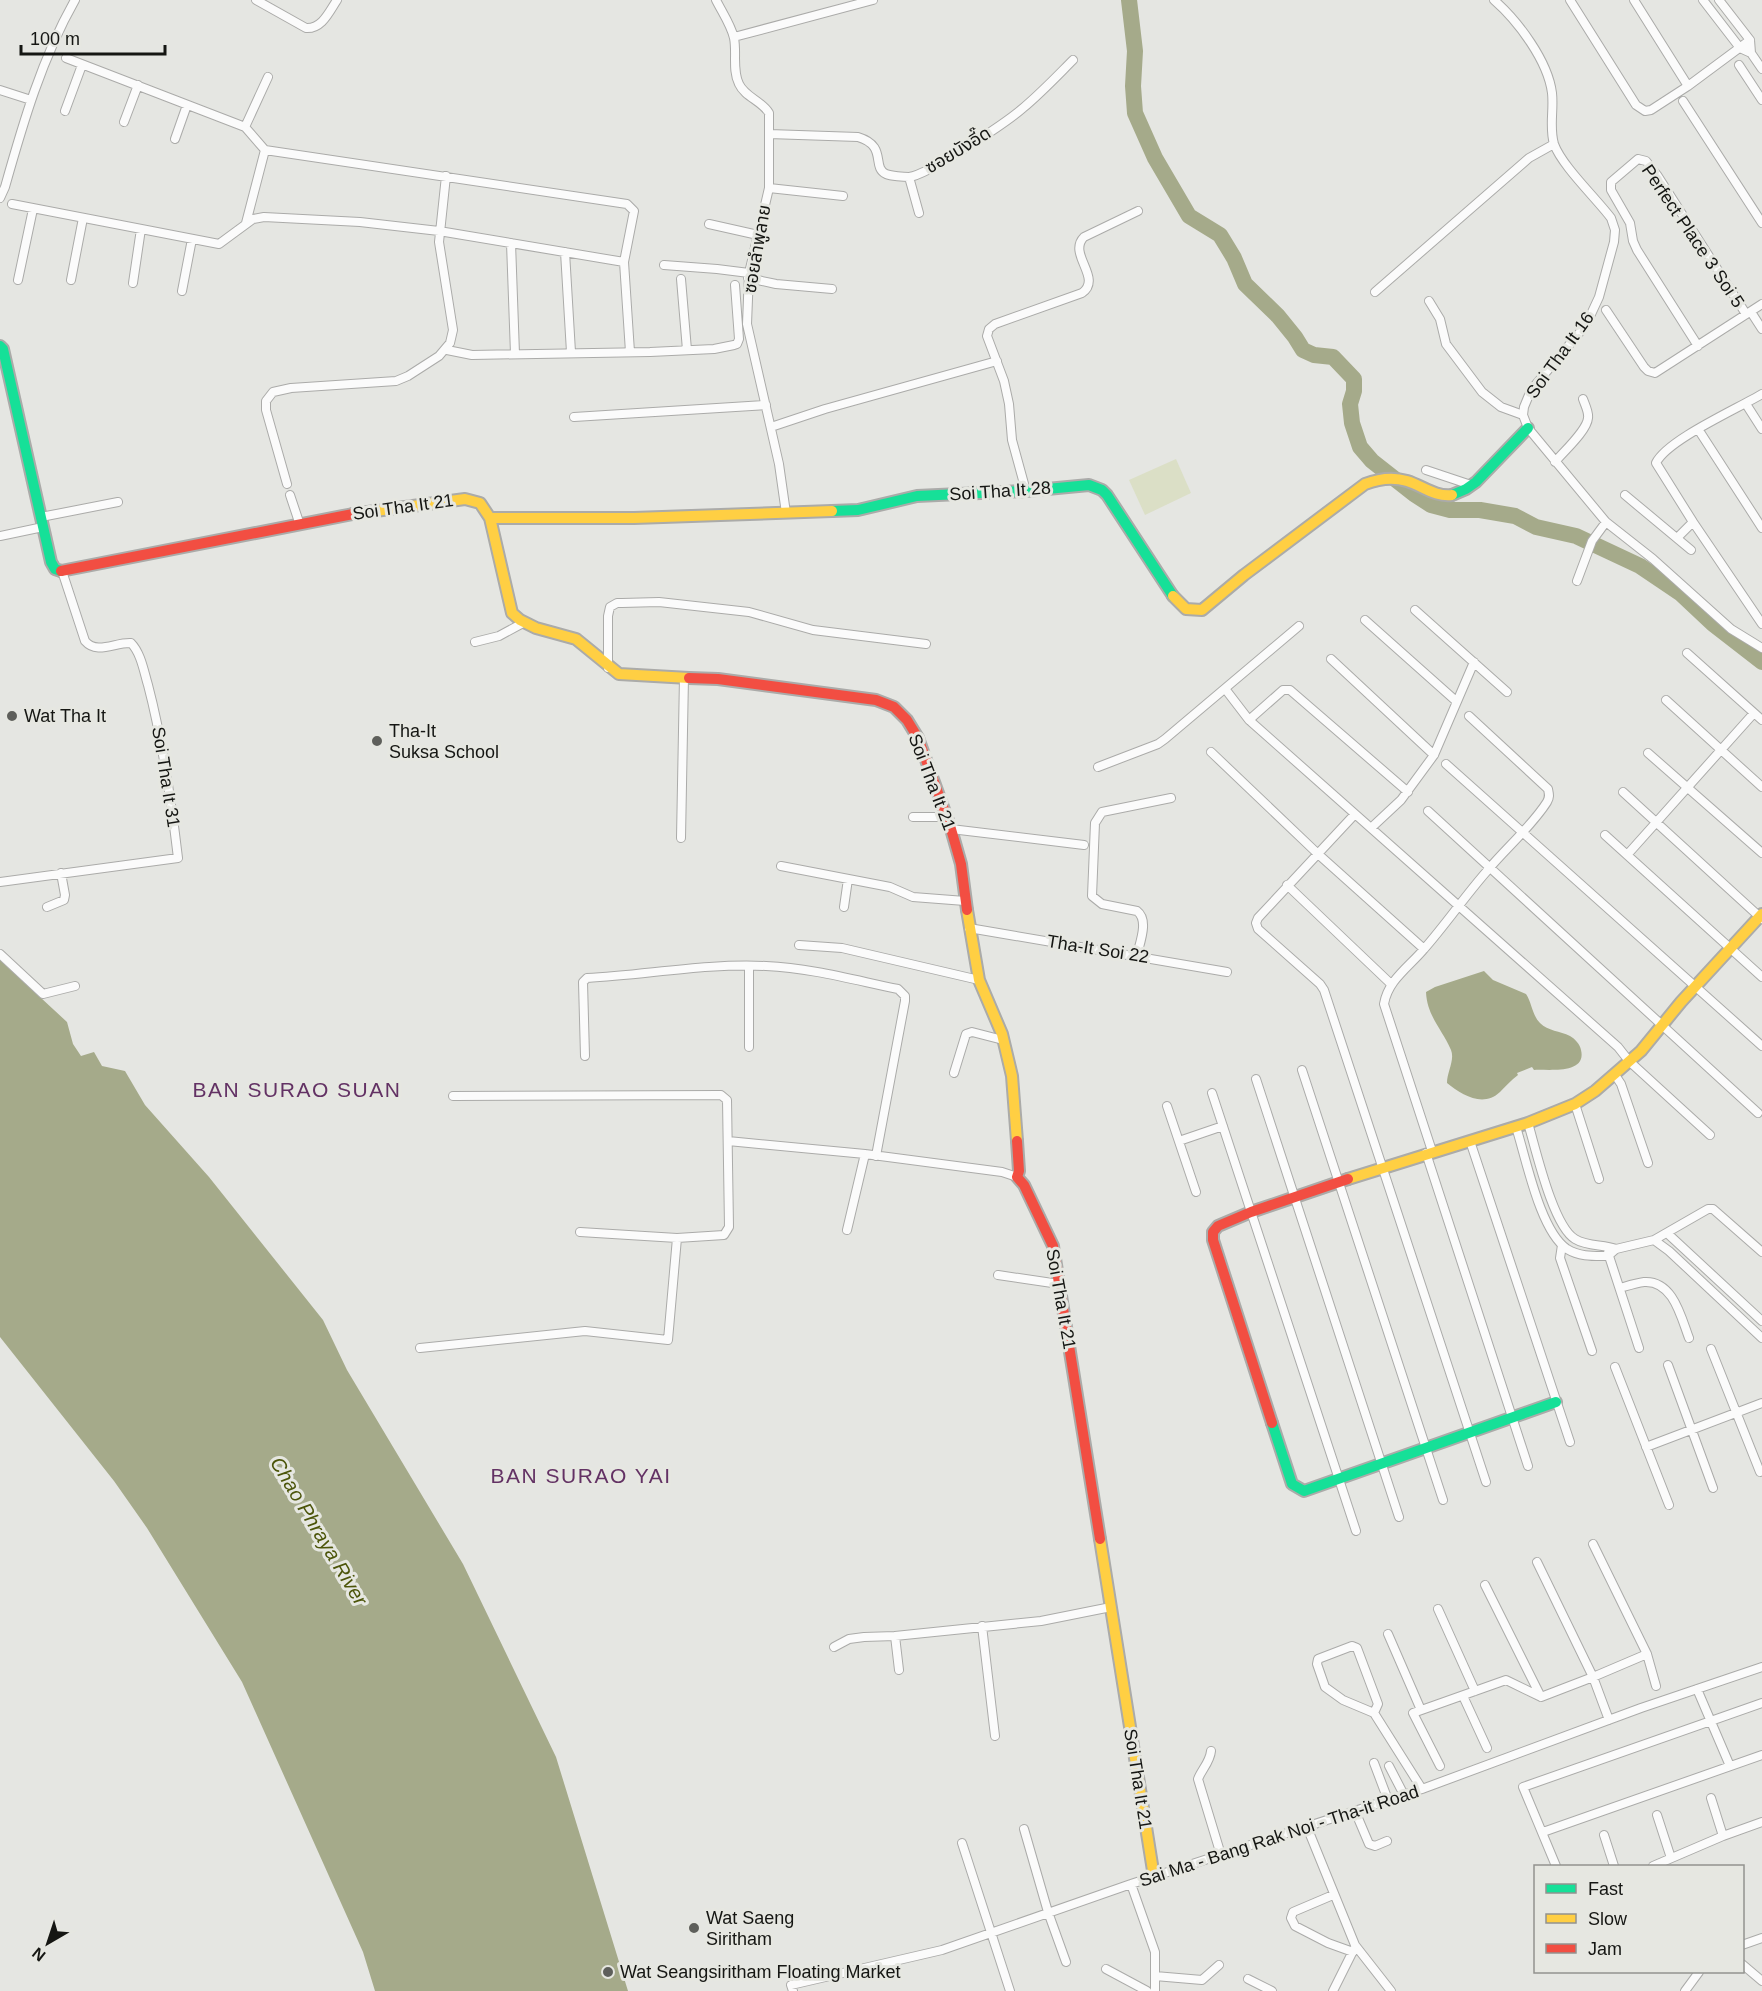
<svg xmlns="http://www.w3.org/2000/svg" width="1762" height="1991" font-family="Helvetica,'Noto Sans Thai',sans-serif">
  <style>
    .green { fill: #dbdfc6 }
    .water { fill: #a5aa8a }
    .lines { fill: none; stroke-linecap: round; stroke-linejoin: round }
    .river { stroke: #a5aa8a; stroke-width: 16 }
    .street-casing { stroke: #ababa9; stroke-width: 10 }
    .fast-casing { stroke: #ababa9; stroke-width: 14 }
    .slow-casing { stroke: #ababa9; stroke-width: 14 }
    .jam-casing { stroke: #ababa9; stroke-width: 14 }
    .street { stroke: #fbfbfb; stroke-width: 8 }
    .fast { stroke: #16e098; stroke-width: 10 }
    .slow { stroke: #ffcf43; stroke-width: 10 }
    .jam { stroke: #f24e42; stroke-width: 10 }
    .poi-dot { fill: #5e5f5b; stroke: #e6e7e1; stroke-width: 2 }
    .labels { text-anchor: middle; stroke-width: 6; stroke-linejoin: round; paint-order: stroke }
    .street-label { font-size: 18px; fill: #151613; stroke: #e6e7e1 }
    .poi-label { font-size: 18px; fill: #151613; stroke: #e6e7e1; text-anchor: start }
    .water-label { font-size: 20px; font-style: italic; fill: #4c550a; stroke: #e6e7e1 }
    .quarter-label { font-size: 21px; letter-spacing: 1.5px; fill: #633264; stroke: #e6e7e1 }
  </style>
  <rect width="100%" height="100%" fill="#e5e6e2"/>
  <path class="green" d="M1176,459L1191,493L1145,515L1129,480Z"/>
  <path class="water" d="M0,960L67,1022L73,1044L81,1056L94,1052L102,1066L125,1071L145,1105L209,1177L323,1320L347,1370L463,1564L556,1757L628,1991H375L363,1952L242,1682L147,1528L114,1481L0,1337Z
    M1484,971L1493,980L1526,994C1532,1003 1532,1015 1540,1023C1548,1031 1560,1031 1570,1036C1575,1039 1580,1044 1581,1050C1587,1075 1548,1069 1534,1070L1532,1067L1517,1073L1518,1075C1511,1080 1506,1086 1500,1092C1483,1108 1462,1095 1447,1083C1447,1072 1455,1060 1451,1050C1442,1029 1427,1016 1426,992L1435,987Z"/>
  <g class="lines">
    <path class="river" d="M1129,0L1135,51L1133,86L1135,113L1155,158L1189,216L1220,235L1234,258L1245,284L1278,316L1295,337L1303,350L1314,355L1333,357L1354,379V391L1350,404L1352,423L1360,447L1372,461L1414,494L1431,505L1450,510H1480L1515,516L1536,527L1576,536L1640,566L1680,593L1713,624L1762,662"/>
    <g class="street-casing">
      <path id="street" d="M256,0L306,28C322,29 329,12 337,0
        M716,0C722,12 731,25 734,38C737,53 732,70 739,84C745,97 762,101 769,113V188L749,273L747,324L779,464L786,513
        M1494,0C1518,21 1548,61 1552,93C1554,110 1549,127 1554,144C1562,166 1596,198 1611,218L1615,230L1614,242L1599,297L1586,325L1531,390L1524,407L1523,415L1528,428L1606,522L1653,559L1731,629L1762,648
        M1570,0L1636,105L1645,111L1651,110L1688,86L1750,40
        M1634,0L1688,86
        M1703,0L1740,48L1751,53L1762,69
        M1719,0L1750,40L1751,53
        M734,37L873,0
        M66,58L245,127L265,150
        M1739,65L1762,100
        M0,90L31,100
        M1683,101L1762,223
        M65,111L82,65
        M124,122L138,85
        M245,127L268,77
        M769,134L858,137C888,146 871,167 886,174C891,176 904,177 909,177C928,175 1007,122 1023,108C1041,93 1057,76 1073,60
        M175,139L187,105
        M909,177L919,213
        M769,188L843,196
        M0,198L5,187C23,123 42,58 75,0
        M12,204L219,244L253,219L264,217L360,222L439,231L624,262
        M246,223L265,150L627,204L634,211L624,262L630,352
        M709,224L758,235
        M511,243L515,354
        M565,252L571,352
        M664,265L717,269L749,273
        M748,278L776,284L832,289
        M681,279L687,350
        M18,280L33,209
        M71,280L83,218
        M133,283L141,229
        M182,291L192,239
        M1375,292L1529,158L1554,144
        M1429,301L1440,319L1446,344L1482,392L1501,407L1523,415
        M1606,310L1644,367L1648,371L1655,373L1762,304
        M1751,312L1762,329
        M1698,346L1637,250L1633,241L1630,223L1611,190V182L1638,159L1646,161L1657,175L1746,314
        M447,350L472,355L650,352L714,349L734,345L737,344L739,339L735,285
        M1762,394C1737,409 1667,440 1656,463L1693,522L1762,624
        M1746,404L1762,429
        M574,417L766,405
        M771,427L825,409L997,361
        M1698,429L1762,528
        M1555,462C1563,452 1587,431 1588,418C1589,412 1585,405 1583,399
        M1426,470L1471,485
        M287,484L266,410V401L273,392L291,388L396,381L408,376L439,356L450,343L453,330L439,242L446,176
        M1026,491L1012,440L1009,404L1004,381L987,336L989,329L995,324L1082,293C1103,278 1067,254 1084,237L1138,211
        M290,495L300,525
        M1625,495L1691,550
        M41,517L118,502
        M0,536L43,527
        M1677,538L1693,522
        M1577,581L1592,541L1606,522
        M1415,610L1507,692
        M1365,620L1456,701
        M475,642L499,636L523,623
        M1687,653L1762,720
        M1331,659L1434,755
        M608,668V616L610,607L617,603H622L659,602L749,612L813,630L926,644
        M1226,690L1249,720L1618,1047L1629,1061L1710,1135
        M1666,700L1762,787
        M1249,720L1283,690H1290L1408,792
        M1211,752L1318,854L1424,949
        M1648,753L1762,853
        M1446,764L1762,1046
        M1098,767L1158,744L1165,739L1299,626
        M1623,792L1762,919
        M1428,811L1758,1113
        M1355,814L1258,918L1256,923L1258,929L1320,984L1324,990L1486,1482
        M913,817H947
        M1371,828L1401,800L1434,755L1474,662
        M951,829L1084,845
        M1605,835L1762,977
        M681,838L684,677
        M1627,855L1754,713
        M781,866L890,887L913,897L965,901
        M0,882L178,858C171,799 163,742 148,685C144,672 141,653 131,643C115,642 97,655 85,641L62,571
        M1287,885L1391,984
        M47,907L64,900L65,895L61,873
        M844,907L848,879
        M969,928L1227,972
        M799,945L842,948L979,980
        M0,954L43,994L75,986
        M1137,955C1140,942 1149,920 1137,911L1102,904L1092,896L1095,823L1102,812L1171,798
        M749,966V1047
        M585,1056L583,982L587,978C646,975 706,963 766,966C811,968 854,980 898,989L905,996V1001L876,1156
        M1302,1070L1443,1500
        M954,1073L966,1034L972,1032L1003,1040
        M1615,1075L1621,1084L1648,1163
        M1256,1079L1399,1517
        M1212,1093L1356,1531
        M453,1096L721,1095L727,1100L729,1227L724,1235L677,1238L580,1232
        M1575,1104L1599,1179
        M1167,1106L1196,1192
        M1528,1123C1536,1150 1553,1226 1575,1239C1588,1247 1603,1244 1616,1249
        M1516,1127C1526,1158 1540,1231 1567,1249C1580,1257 1594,1256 1608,1256L1616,1249L1654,1240L1708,1209H1713L1762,1252
        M728,1141L865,1154L1002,1172L1017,1177
        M1179,1141L1223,1126
        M1470,1141L1570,1442
        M1432,1151L1384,1004C1388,980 1409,967 1424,949C1446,924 1465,896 1487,871C1505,849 1532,826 1547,802C1550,797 1549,794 1548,789L1469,716
        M1426,1153L1528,1466
        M847,1230L865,1154
        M1667,1233L1762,1321
        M1654,1240L1669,1251L1762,1338
        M1562,1245L1560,1258L1592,1351
        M1608,1253L1639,1348
        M998,1275L1059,1284
        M1620,1288C1627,1286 1636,1283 1644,1282C1673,1280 1681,1317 1689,1338
        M420,1348L585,1331L668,1340L677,1238
        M1711,1349L1760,1472
        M1668,1365L1713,1488
        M1615,1367L1669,1505
        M1646,1447L1762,1403
        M1593,1544L1647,1654L1656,1686
        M1537,1562L1593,1677L1609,1720
        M1485,1585L1541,1697
        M1438,1609L1475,1691
        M982,1626L995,1736
        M1388,1634L1421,1710
        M895,1636L899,1670
        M834,1647L849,1639L864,1637L895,1636L1041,1621L1111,1607
        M1697,1689L1730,1766
        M1463,1696L1487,1748
        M1374,1713L1378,1704L1357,1648L1352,1646L1318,1659L1317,1664L1325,1687L1343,1700L1374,1713L1422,1789
        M1211,1751C1210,1762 1202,1769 1198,1779L1221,1855
        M1374,1763L1388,1800
        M1389,1766L1404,1795
        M1440,1766L1413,1713L1506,1680L1541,1697L1593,1677L1647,1654
        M1711,1798L1723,1836
        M1355,1811L1369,1844L1375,1846L1387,1841
        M1657,1815L1671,1858
        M1307,1827L1355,1945L1391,1991
        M1024,1829L1048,1912L1066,1962
        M1543,1832L1762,1755
        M1604,1835L1614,1866
        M962,1843L1010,1991
        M1556,1866L1523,1787L1762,1703
        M1653,1866L1723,1836L1762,1822
        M1131,1884L1155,1952V1991
        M1333,1895L1293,1912L1291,1918L1295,1926L1328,1943L1353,1952
        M1742,1945L1762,1938
        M1742,1964L1762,1981
        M1106,1969L1147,1991
        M1155,1976L1202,1980L1219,1965
        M1248,1979L1272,1991
        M793,1991L791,1985L942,1950L1131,1884L1422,1789L1641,1708L1762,1667
        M1333,1991L1354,1949
        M1685,1991L1699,1972"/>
    </g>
    <g class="fast-casing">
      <path id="fast" d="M0,346L3,349L51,562L55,569L61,571
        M1452,495L1466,489L1476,482L1528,428
        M832,511L858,510L917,496L1026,491L1089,485L1102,490L1107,495L1173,596
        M1272,1423L1292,1484L1304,1491L1556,1402"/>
    </g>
    <g class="slow-casing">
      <path id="slow" d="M353,514L465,499L480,503L490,518L512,613L520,620L536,628L576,639L619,674L689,678
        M490,518H634L832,511
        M1173,596L1186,609L1202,610L1244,575L1365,484C1378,479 1394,477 1407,481C1423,486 1435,497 1452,495
        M967,910L979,980L1002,1034L1012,1076L1017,1141
        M1348,1179L1528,1123L1575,1104L1595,1091L1641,1051L1681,1002L1762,914
        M1100,1539L1154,1877"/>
    </g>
    <g class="jam-casing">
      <path id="jam" d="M61,571L353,514
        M689,678L718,679L876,700L894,707L907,720L918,738L951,829L961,864L967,910
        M1017,1141L1019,1171L1017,1177L1024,1185L1053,1246L1100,1539
        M1272,1423L1213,1240V1232L1218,1226L1251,1212L1348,1179"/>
    </g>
    <use href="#street" class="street"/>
    <use href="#fast" class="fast"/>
    <use href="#slow" class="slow"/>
    <use href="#jam" class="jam"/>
  </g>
  <g class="poi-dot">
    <circle cx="12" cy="716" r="6"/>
    <circle cx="377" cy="741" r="6"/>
    <circle cx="694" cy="1928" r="6"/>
    <circle cx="608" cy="1972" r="6"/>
  </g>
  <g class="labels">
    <g class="street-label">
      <text transform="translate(958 150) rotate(-31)" y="6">ซอยบังอี๊ด</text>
      <text transform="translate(1693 236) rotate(56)" y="6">Perfect Place 3 Soi 5</text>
      <text transform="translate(757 249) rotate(-80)" y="6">ซอยลำพูลาย</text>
      <text transform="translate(1560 355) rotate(-54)" y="6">Soi Tha It 16</text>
      <text transform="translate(1000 491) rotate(-4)" y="6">Soi Tha It 28</text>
      <text transform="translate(403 507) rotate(-8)" y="6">Soi Tha It 21</text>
      <text transform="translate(166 777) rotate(81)" y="6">Soi Tha It 31</text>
      <text transform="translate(932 782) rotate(69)" y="6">Soi Tha It 21</text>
      <text transform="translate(1098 949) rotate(9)" y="6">Tha-It Soi 22</text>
      <text transform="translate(1061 1299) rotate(80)" y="6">Soi Tha It 21</text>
      <text transform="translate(1138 1779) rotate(81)" y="6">Soi Tha It 21</text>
      <text transform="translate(1279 1836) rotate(-18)" y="6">Sai Ma - Bang Rak Noi - Tha-it Road</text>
    </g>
    <g class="poi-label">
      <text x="24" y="722">Wat Tha It</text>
      <text x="389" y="737">Tha-It<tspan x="389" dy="21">Suksa School</tspan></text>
      <text x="706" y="1924">Wat Saeng<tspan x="706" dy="21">Siritham</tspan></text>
      <text x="620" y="1978">Wat Seangsiritham Floating Market</text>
    </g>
    <g class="water-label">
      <text transform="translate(319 1531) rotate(59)" y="7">Chao Phraya River</text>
    </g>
    <g class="quarter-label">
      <text x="297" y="1097">BAN SURAO SUAN</text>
      <text x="581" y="1483">BAN SURAO YAI</text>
    </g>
  </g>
  <rect x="1534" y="1865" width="210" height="108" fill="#e6e7e1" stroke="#92938f" stroke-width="1.5"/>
  <rect x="1546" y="1884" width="30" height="9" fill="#16e098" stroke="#92938f" stroke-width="1.5"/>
  <text x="1588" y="1895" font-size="18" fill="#151613">Fast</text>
  <rect x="1546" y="1914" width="30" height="9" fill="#ffcf43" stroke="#92938f" stroke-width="1.5"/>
  <text x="1588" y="1925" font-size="18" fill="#151613">Slow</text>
  <rect x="1546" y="1944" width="30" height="9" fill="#f24e42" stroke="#92938f" stroke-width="1.5"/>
  <text x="1588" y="1955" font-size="18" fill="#151613">Jam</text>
  <g transform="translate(48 1943) rotate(219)" stroke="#e6e7e1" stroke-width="4.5" paint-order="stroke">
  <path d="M0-4.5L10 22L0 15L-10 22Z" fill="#151613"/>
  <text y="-9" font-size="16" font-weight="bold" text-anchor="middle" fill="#151613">N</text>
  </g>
  <path d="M21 45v9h144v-9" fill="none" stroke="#151613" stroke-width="3"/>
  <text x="30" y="45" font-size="18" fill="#151613" stroke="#e6e7e1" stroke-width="4.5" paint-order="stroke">100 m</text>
</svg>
